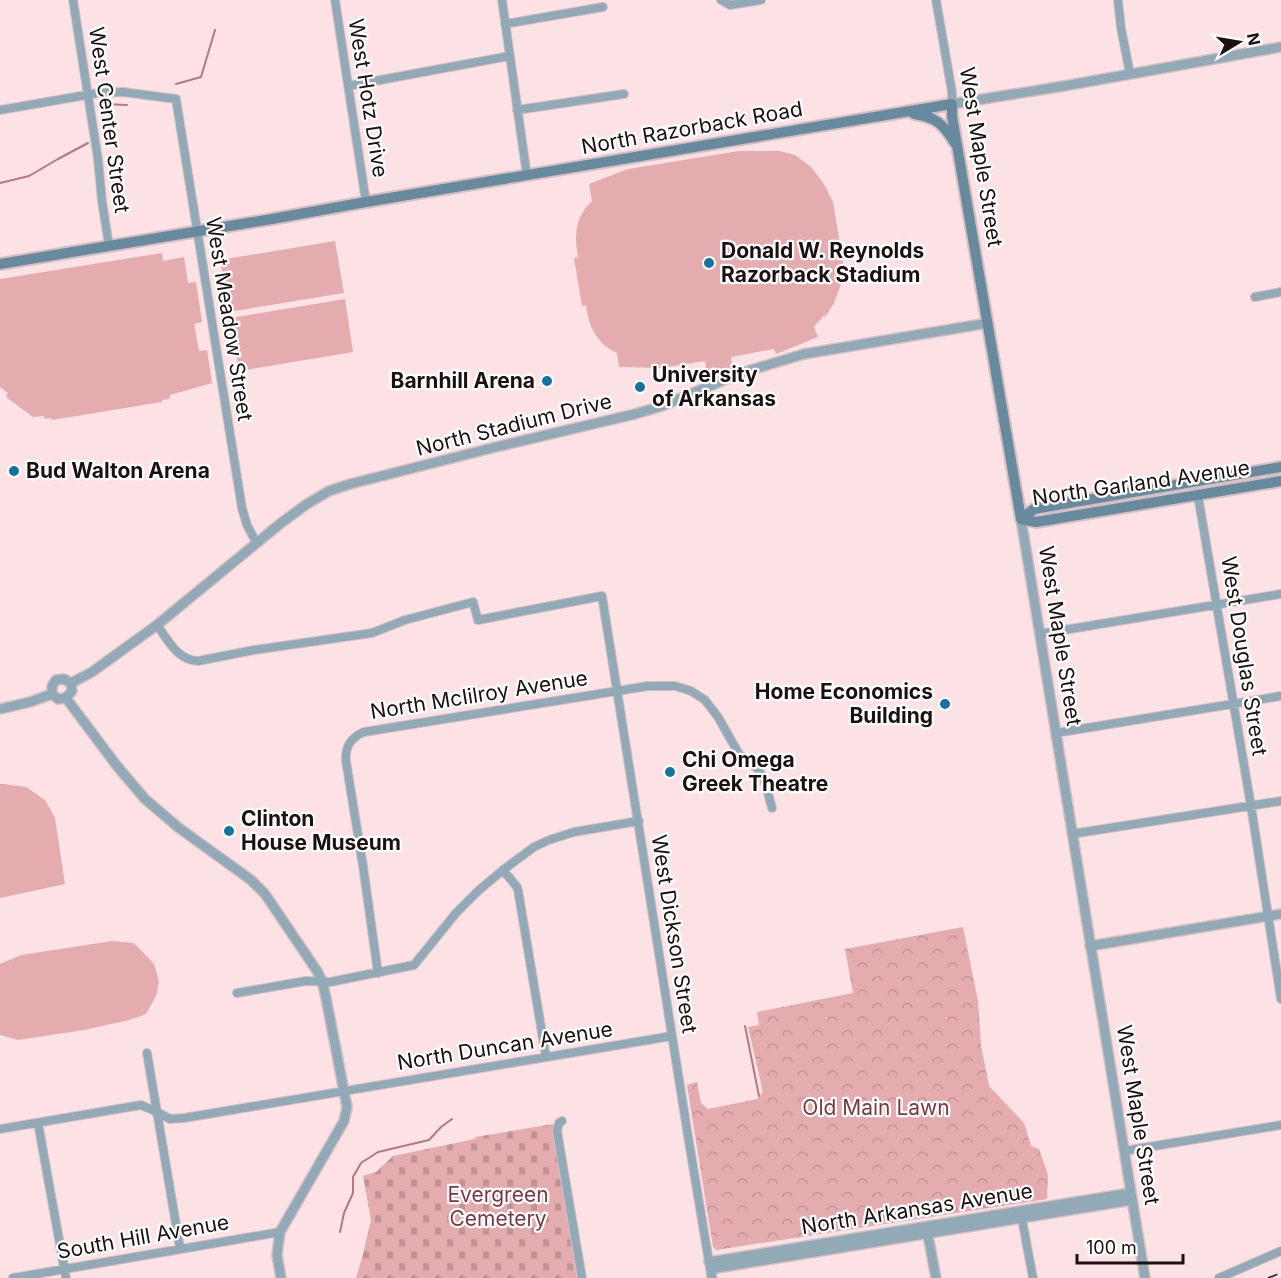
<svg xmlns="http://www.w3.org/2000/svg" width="1281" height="1278" font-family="Inter,sans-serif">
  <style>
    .cemetery { fill: url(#cemetery-stones) }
    .park { fill: url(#park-crowns) }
    .garden { fill: #e5acb0 }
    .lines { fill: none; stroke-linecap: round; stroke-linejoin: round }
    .stream { stroke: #b4797e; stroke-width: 2 }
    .minor-casing { stroke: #d8c0c2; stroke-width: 10 }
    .tertiary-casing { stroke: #d8c0c2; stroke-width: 12 }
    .secondary-casing { stroke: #d8c0c2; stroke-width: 14 }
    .minor { stroke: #92a9b8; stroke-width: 8 }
    .tertiary { stroke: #92a9b8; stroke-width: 9 }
    .secondary { stroke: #678a9f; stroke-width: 10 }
    .rail { stroke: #463738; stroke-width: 2; stroke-dasharray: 10 10; stroke-linecap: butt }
    .poi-dot { fill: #1474a1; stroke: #fff; stroke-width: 2 }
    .labels { text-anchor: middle; stroke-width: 4.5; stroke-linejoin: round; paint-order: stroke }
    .street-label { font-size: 21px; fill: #1d1011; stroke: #fff }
    .poi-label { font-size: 21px; font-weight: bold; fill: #1d1011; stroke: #fff; text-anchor: start }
    .park-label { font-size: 21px; fill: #80353f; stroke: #fff }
  </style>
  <defs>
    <pattern id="cemetery-stones" width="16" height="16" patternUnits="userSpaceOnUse" patternTransform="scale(1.5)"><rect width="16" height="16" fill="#e5acb0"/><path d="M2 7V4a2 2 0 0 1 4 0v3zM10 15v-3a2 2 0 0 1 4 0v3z" fill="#c49396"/></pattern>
    <pattern id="park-crowns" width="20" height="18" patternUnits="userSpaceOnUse" patternTransform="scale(1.5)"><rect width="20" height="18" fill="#e5acb0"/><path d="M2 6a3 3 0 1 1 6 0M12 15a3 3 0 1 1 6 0" fill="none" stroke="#c49396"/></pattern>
  </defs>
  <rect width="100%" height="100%" fill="#fce2e4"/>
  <path class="cemetery" d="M559,1123L582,1278H356L363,1254L371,1220L363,1176L376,1172L393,1156L475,1139V1137Z"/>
  <path class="park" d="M963,927L978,1001L981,1045L989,1086L1024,1123L1031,1146L1039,1149L1048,1175L1047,1199L716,1250L713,1247L687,1085L697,1082L701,1103L708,1109L757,1099L763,1092L748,1027L759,1025L757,1012L853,993L845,949Z"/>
  <path class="garden" d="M739,151H780L795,155L811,167L824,184L833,202L844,268L840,287L834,303L824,319L825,314L814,327L818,337L776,354L774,349L731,357L733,369L707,373L705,361L662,368L619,367L617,353C596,343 589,327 586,305L582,306L574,258L578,257C574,235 575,217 592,201L589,184L628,169Z
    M335,241L344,293L229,312L220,260Z
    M162,253L163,261L184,257L188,283L196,282L202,322L194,324L199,351L207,350L212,383L170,395L169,399L162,400V402L52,420L51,418L45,419L44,416L33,417L6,397L8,393L0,387V279Z
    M345,299L353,352L239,371L230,318Z
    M0,784H4L26,787L45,800L55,818L65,884L0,898Z
    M112,941L134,943L154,964L159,982L156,996L146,1014L129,1020L84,1030L18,1040L0,1035V964L21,955Z"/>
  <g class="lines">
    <path class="stream" d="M176,84L201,77L215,30
      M98,106L105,104L127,105
      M0,183L29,176L58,159L88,143
      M745,1026L759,1096
      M340,1232L344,1213L353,1193V1177L361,1163L378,1152L429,1140L441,1127L452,1119"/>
    <g class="minor-casing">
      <path id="minor" d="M73,0L98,159L102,201L109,246
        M335,0L366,202
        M502,0L527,176
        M721,0L730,5L761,0
        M936,0L952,92V104
        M1118,0L1121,28L1130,74
        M505,24L603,7
        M348,86L510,56
        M0,110L98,93L123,92L176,99L242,508L247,525L256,542
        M517,110L624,94
        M1255,297L1281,292
        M1198,496L1251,806L1281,999
        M157,625C168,640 177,660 198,661L254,650L372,633L405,620L473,602L478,620L602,596L688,1136L710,1268
        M1040,634L1281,594
        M1056,733L1281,696
        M1072,834L1281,801
        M503,870L517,887L518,890L546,1057
        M378,973L363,866L346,761C345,747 350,738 364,732L648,686H675L691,691L705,700L718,717L739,754L757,768L764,778L772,808
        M237,993L306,981L330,982L414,965L456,913L478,891L503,870L534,847L549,840L574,832L639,821
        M147,1053L180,1248
        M562,1121L559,1123L557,1131L582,1278
        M38,1123L66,1278
        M0,1129L141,1105L157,1112L170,1119L184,1118L672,1036
        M1124,1151L1281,1125
        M1021,1214L1033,1278
        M13,1278L280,1232
        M1219,1278L1281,1251"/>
    </g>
    <g class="tertiary-casing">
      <path id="tertiary" d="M952,104L1064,86L1281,47
        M1021,519L1145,1278
        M71,683L92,672L157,625L281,523L307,504L329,491L350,484L492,448L635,414L662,406L741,373L804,354L988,323
        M52,694L58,699L66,698L72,691L71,683
        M52,694V686L56,680L64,679L71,683
        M66,698L117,766L145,799L179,828L251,880L265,894L317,971L322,981L326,998L347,1107L344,1121L280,1232L277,1255L281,1278
        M0,709L30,702L52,694
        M1090,946L1281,914
        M927,1230L936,1278
        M709,1262L1130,1193
        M712,1278L711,1269L1132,1200"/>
    </g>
    <g class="secondary-casing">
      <path id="secondary" d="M914,114C936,117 943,124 955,143
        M0,264L272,219L366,202L952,104V116L1021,519
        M1021,519L1034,509L1281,467
        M1021,519L1036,522L1281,481"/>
    </g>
    <use href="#minor" class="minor"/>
    <use href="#tertiary" class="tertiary"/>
    <use href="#secondary" class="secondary"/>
    <path class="rail" d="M1268,1278L1281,1273"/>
  </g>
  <g class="poi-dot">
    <circle cx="709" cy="263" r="6"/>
    <circle cx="547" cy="381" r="6"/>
    <circle cx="640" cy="387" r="6"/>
    <circle cx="14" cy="471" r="6"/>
    <circle cx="945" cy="704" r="6"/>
    <circle cx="670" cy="772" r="6"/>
    <circle cx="229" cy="831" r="6"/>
  </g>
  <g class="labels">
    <g class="street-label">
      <text transform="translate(368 98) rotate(81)" y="7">West Hotz Drive</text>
      <text transform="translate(109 120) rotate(82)" y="7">West Center Street</text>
      <text transform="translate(692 128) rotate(-10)" y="7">North Razorback Road</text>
      <text transform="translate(981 157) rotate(81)" y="7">West Maple Street</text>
      <text transform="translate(229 319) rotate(81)" y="7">West Meadow Street</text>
      <text transform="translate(514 425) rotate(-14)" y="7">North Stadium Drive</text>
      <text transform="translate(1141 483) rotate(-8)" y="7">North Garland Avenue</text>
      <text transform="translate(1060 636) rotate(81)" y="7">West Maple Street</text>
      <text transform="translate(1244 656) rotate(81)" y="7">West Douglas Street</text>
      <text transform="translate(479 695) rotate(-9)" y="7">North McIilroy Avenue</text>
      <text transform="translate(674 934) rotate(81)" y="7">West Dickson Street</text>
      <text transform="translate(505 1046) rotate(-9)" y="7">North Duncan Avenue</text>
      <text transform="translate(1138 1115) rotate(81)" y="7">West Maple Street</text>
      <text transform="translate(917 1209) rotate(-9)" y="7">North Arkansas Avenue</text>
      <text transform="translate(143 1237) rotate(-10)" y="7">South Hill Avenue</text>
    </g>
    <g class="poi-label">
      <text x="721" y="258">Donald W. Reynolds<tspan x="721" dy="24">Razorback Stadium</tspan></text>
      <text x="652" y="382">University<tspan x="652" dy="24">of Arkansas</tspan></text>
      <text x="535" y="388" text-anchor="end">Barnhill Arena</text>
      <text x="26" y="478">Bud Walton Arena</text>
      <text x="933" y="699" text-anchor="end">Home Economics<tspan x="933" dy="24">Building</tspan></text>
      <text x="682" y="767">Chi Omega<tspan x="682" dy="24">Greek Theatre</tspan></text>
      <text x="241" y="826">Clinton<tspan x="241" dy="24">House Museum</tspan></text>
    </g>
    <g class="park-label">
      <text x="876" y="1115">Old Main Lawn</text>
      <text x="498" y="1202">Evergreen<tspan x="498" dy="24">Cemetery</tspan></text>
    </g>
  </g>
  <g transform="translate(1239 42) rotate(79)" stroke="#ffffff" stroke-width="4.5" paint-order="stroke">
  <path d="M0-4.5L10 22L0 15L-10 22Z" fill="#1d1011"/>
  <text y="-9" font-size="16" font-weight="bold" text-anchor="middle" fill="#1d1011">N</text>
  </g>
  <path d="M1077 1254v9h106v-9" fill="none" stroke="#1d1011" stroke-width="3"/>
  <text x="1086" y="1254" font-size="18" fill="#1d1011" stroke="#ffffff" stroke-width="4.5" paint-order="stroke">100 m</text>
</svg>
